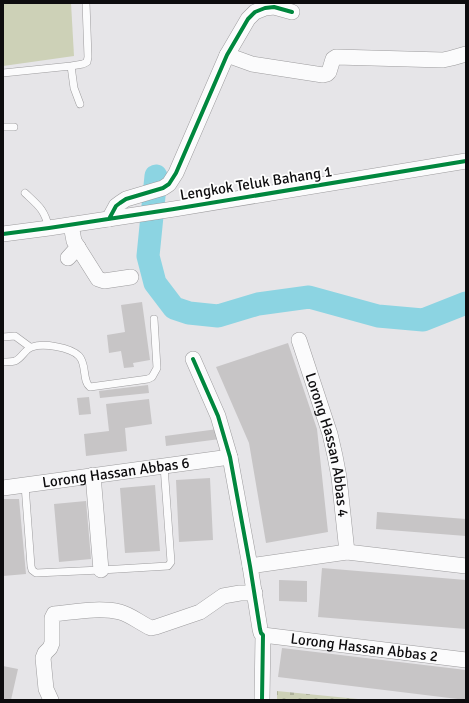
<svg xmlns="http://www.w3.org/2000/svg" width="469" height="703" font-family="Signika,sans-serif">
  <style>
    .green { fill: #cdd1b7 }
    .cemetery { fill: url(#cemetery-stones) }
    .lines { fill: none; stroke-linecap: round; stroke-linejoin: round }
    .river { stroke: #8cd4e2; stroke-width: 23 }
    .building { fill: #c7c5c6 }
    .lane-casing { stroke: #9d9c9e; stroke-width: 8 }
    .street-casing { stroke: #9d9c9e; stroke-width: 16 }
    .lane { stroke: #fbfbfc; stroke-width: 7 }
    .street { stroke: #fbfbfc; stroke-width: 15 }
    .cycleway-casing { stroke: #fff; stroke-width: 6 }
    .cycleway { stroke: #00873e; stroke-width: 4 }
    .labels { text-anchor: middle; stroke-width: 3.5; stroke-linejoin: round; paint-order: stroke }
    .street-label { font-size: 15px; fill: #0d0c0e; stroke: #fff }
  </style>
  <defs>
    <pattern id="cemetery-stones" width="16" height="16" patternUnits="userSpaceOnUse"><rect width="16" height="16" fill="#cdd1b7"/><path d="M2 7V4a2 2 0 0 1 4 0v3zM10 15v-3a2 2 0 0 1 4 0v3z" fill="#afb29c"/></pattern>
  </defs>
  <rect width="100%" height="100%" fill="#e6e5e8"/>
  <path class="green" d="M3,3H71L74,56L3,66Z"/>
  <path class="cemetery" d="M277,691L368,700H277Z"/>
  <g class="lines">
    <path class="river" d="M156,176L148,256L155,283L174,308L189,313L218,316L258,304L309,297L378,316L423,320L466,303"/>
  </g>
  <path class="building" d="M142,302L150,360L133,363L134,367L124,368L121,351L109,353L107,335L125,332L121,305Z
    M288,343L317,429L328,532L266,543L249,443L216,367Z
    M148,385L149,393L100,398L99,391Z
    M89,397L91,414L79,415L77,398Z
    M149,399L152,424L125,428L127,451L86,456L84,434L109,431L106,404Z
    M218,429L220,439L166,446L165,436Z
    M210,478L213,540L179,542L176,480Z
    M155,485L160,551L125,553L120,488Z
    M3,499H19L26,574L3,576Z
    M86,501L91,559L59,562L54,504Z
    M377,512L466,519V536L376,529Z
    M322,568L466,580V629L318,617Z
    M279,580L307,581V602L279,601Z
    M282,648L466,670V700L278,677Z
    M3,666L18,669L11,700H3Z"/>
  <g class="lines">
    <g class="lane-casing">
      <path id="lane" d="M71,66L74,88L80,104
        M3,73L71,66L83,64L87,62L88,57L86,3
        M3,127H14
        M25,193C39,206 44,209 49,228
        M3,337L15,336L30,347
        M3,362C7,362 12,362 15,361C22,358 25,349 32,347C43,343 70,347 79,356C87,364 82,381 90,387L148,379L152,377L157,368L154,319
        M25,485L31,566L32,570L36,573L101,570L168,566L171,562L164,466"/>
    </g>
    <g class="street-casing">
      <g id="street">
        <path d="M227,55L252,64L323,75L327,74L329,72L333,59L336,57L443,60L452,58L466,54"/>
        <path d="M109,219L116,206L120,203L126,199L163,188L169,184L176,173L227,55L248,19L255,12L265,8L274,7L292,12"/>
        <path d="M71,225L74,241L98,279L104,281L131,277"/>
        <path d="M3,234L49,228L174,209L466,161"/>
        <path d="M68,258L78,247"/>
        <path id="s1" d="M299,340L330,434L335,456L339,477L347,552"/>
        <path d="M193,359L218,416L230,457L250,566L260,629L261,633L263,635L262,700"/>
        <path d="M93,475L101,570"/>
        <path id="s2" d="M3,488L230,457"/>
        <path d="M250,566L347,552L466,566"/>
        <path id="s3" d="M263,635L466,660"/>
        <path d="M51,700L46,689L43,658L45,653L50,648L52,643V618L54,614C75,612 99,607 120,612C131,615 140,623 151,628L156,627L200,612L223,596L240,593H255"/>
      </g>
    </g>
    <use href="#lane" class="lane"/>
    <use href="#street" class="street"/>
    <g class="cycleway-casing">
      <path id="cycleway" d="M109,219L116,206L120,203L126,199L163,188L169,184L176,173L227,55L248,19L255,12L265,8L274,7L292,12
        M3,234L49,228L174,209L466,161
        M193,359L218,416L230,457L250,566L260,629L261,633L263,635L262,700"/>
    </g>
    <use href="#cycleway" class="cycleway"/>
  </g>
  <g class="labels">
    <g class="street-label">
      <text transform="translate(256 183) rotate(-9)" y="5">Lengkok Teluk Bahang 1</text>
      <text dy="5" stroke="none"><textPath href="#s1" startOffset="109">Lorong Hassan Abbas 4</textPath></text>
      <text dy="5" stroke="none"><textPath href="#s2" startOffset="114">Lorong Hassan Abbas 6</textPath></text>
      <text dy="5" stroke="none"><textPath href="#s3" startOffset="102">Lorong Hassan Abbas 2</textPath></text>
    </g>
  </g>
  <rect width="469" height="703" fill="none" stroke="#0d0c0e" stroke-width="8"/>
</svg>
